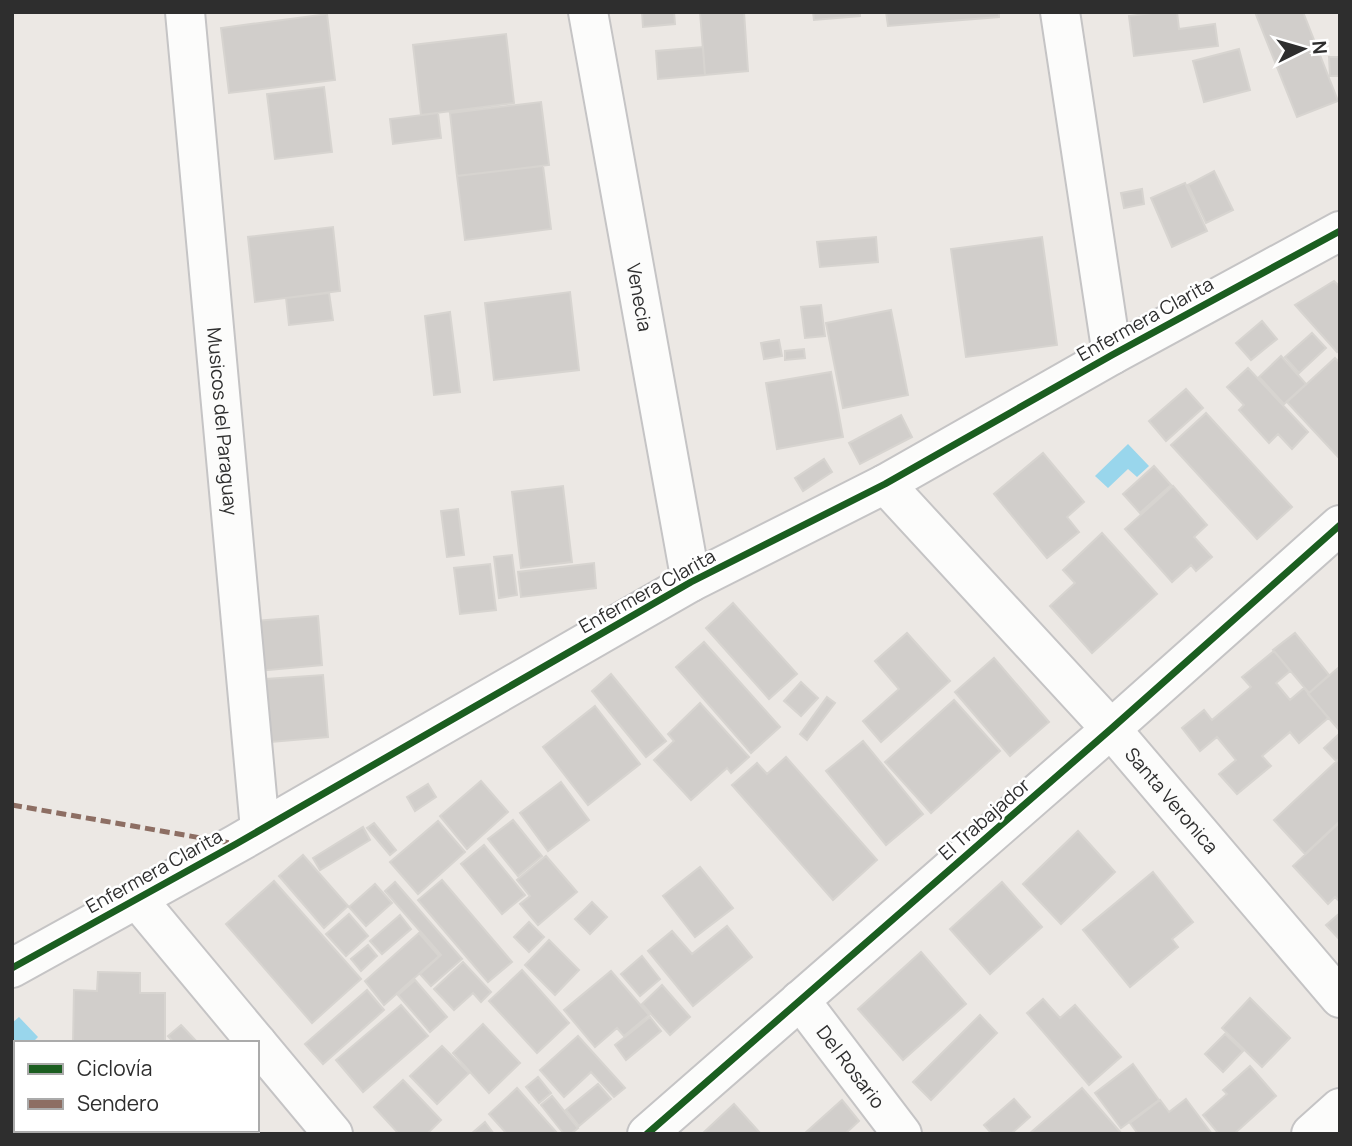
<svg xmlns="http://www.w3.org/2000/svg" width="1352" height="1146" font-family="Manrope,sans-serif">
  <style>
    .water { fill: #99d6ec }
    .building { fill: #d1cecb; stroke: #d7d4d0; stroke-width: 2 }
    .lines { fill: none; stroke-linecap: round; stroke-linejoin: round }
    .minor-casing { stroke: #c5c4c5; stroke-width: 42 }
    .minor { stroke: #fcfcfb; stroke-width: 38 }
    .quiet { stroke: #8d6e63; stroke-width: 5; stroke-dasharray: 10 5; stroke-linecap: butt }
    .cycleway-casing { stroke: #fff; stroke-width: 11 }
    .cycleway { stroke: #1b5e20; stroke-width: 7 }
    .labels { text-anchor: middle; stroke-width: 5; stroke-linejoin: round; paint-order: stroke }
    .street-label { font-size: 19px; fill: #2e2e2e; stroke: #fff }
  </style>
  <rect width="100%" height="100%" fill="#ece8e4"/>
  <path class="water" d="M1128,444L1149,466L1137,477L1128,469L1108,488L1095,476Z
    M19,1017L38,1037L32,1043H16V1058L12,1061V1023Z"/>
  <path class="building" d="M642,12H674L675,24L643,27Z
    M700,12H744L748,71L705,75Z
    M813,12H860V16L814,20Z
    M886,12H999V17L888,26Z
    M1160,12H1177L1179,29L1215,24L1218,46L1134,56L1129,16Z
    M1255,12H1303L1338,101L1297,117Z
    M327,14L335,80L229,93L221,28Z
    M506,34L514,103L421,115L413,45Z
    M703,47L705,75L658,79L656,51Z
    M1239,49L1250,90L1204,102L1193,61Z
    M1329,57H1340V76H1330Z
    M324,87L332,152L275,159L267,94Z
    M541,102L549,165L457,176L450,113Z
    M438,113L441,138L393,144L390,119Z
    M543,166L551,229L465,240L457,176Z
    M1214,171L1233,210L1206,223L1188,185Z
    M1185,183L1207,231L1172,247L1151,198Z
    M1142,189L1144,204L1124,208L1121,193Z
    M333,227L340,291L255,302L248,237Z
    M876,237L878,262L820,267L817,242Z
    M1042,237L1057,345L966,357L951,249Z
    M1334,281L1340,287V349L1337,352L1295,305Z
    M570,292L579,370L494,380L485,303Z
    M329,293L333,320L289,325L286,298Z
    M821,305L825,336L805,338L801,307Z
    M891,310L908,395L843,408L826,323Z
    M450,312L460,392L434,395L425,316Z
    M1262,321L1277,339L1251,360L1236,343Z
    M1312,333L1326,348L1299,373L1285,357Z
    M779,340L782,356L764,359L761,343Z
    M804,349L805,358L785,360V351Z
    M1281,356L1306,384L1284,404L1259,377Z
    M1335,358L1340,363L1339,458L1287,402Z
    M1248,368L1308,432L1292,449L1278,434L1269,443L1239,410L1244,405L1227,387Z
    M831,372L843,437L777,449L766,383Z
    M1186,389L1203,408L1166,441L1149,421Z
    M1206,413L1292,507L1257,539L1171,445Z
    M901,415L912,437L860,464L849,443Z
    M1043,453L1084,502L1067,517L1079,532L1047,558L994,494Z
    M824,459L832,472L803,491L795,478Z
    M1154,466L1171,485L1140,513L1123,494Z
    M563,486L572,562L521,568L512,492Z
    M1173,486L1207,525L1194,537L1212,557L1196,571L1191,565L1172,582L1125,529Z
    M458,509L464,555L447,557L441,511Z
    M1102,533L1157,594L1092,653L1050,606L1075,583L1063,570Z
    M512,555L517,595L499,598L494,557Z
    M594,563L596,588L521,597L518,572Z
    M490,564L496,610L460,614L454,568Z
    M733,603L797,674L769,699L706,628Z
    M318,616L322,665L258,671L254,621Z
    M907,633L950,681L881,742L863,721L899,689L875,661Z
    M1295,633L1329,675L1309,693L1273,650Z
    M704,642L780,727L751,753L676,667Z
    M1274,651L1290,671L1276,683L1290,700L1304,688L1328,718L1299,743L1290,732L1262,756L1271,766L1237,794L1219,774L1236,760L1217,737L1200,751L1182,728L1204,710L1212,720L1251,687L1242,677Z
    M994,658L1049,722L1010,756L955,692Z
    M1338,668L1340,670V731L1308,694Z
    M611,674L666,741L646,757L592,691Z
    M323,675L328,737L271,742L266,679Z
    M801,682L818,698L801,716L784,701Z
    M827,697L835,703L807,740L800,734Z
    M954,700L1000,751L931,813L885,762Z
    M700,703L749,757L731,773L727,768L691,800L654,760L674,741L668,734Z
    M595,706L640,764L588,805L543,747Z
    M1340,733V758L1336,761L1324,748Z
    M863,741L923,814L886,845L826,771Z
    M786,757L877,860L833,900L732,785L757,763L767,774Z
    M1340,758V821L1305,854L1274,820Z
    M481,781L508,812L467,849L440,816Z
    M561,782L589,820L548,851L520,813Z
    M428,784L436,797L415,811L407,797Z
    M513,820L542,856L518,876L488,839Z
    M438,821L465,852L418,894L390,862Z
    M1340,822V902L1335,897L1328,904L1293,866Z
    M374,823L396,850L390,855L367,828Z
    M363,827L370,840L320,870L313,858Z
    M1078,831L1115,872L1061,924L1023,884Z
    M484,845L525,895L502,914L461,864Z
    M303,855L348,906L324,928L279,876Z
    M546,856L577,892L538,925L520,904L530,896L517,880Z
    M700,867L733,908L695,937L663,896Z
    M1153,872L1193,922L1172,939L1178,947L1130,987L1083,930Z
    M442,880L512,962L488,982L418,900Z
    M274,881L361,979L312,1023L226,924Z
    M395,882L462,959L431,986L420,974L441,955L385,891Z
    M1002,882L1042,927L990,974L950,929Z
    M375,884L392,903L366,926L349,907Z
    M592,902L607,917L590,934L575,919Z
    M1340,913V940L1326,925Z
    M349,914L368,936L346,956L326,934Z
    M400,915L411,929L382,954L370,941Z
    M529,922L544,937L529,952L514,937Z
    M727,926L752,957L693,1006L648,951L672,931L692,954Z
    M419,933L439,956L384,1005L365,981Z
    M549,940L579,970L555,995L525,965Z
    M368,945L377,956L361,971L351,959Z
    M921,952L966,1004L903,1060L858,1009Z
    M642,956L660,979L640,996L621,974Z
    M463,962L491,992L481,1002L473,993L454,1010L434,989Z
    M522,970L569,1023L537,1053L489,1001Z
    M611,971L649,1015L624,1036L617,1028L595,1047L564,1010Z
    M98,972L140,973V993H165V1043H73L74,990L97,991Z
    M415,980L447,1017L430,1032L398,995Z
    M662,985L690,1017L670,1035L642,1004Z
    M367,990L384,1010L323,1064L305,1044Z
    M1250,998L1290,1038L1262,1067L1222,1028Z
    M1043,999L1060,1018L1075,1005L1121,1057L1089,1085L1027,1013Z
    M401,1005L428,1036L363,1092L336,1060Z
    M980,1015L997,1033L931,1100L913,1082Z
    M650,1017L661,1031L626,1060L615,1045Z
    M483,1024L520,1063L489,1093L453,1053Z
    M181,1025L198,1043H174L168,1036Z
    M1225,1034L1243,1051L1223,1072L1205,1054Z
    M578,1036L625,1088L614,1097L591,1072L564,1097L540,1070Z
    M442,1046L469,1073L437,1104L410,1076Z
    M1133,1064L1159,1100L1121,1128L1095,1093Z
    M1250,1066L1276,1096L1234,1134H1219L1203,1115L1227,1094L1223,1090Z
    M538,1077L551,1093L539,1103L526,1087Z
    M403,1080L441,1120L427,1134H399L374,1107Z
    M598,1084L611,1099L579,1126L566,1110Z
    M517,1088L558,1134H507L489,1114Z
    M1082,1088L1122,1134H1029Z
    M552,1096L578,1128L571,1134H564L541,1105Z
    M1014,1099L1030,1117L1011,1134H992L984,1125Z
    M1186,1099L1212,1134H1138L1130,1123L1160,1100L1169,1112Z
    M842,1100L859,1121L845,1134H804Z
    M734,1104L761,1134H702Z
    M485,1122L494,1134H471Z
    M147,1130H218L221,1134H143Z"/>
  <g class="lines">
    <g class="minor-casing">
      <g id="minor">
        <path id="s1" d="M185,12L260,829"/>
        <path id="s2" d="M588,12L691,582"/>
        <path d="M1060,12L1112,355"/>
        <path id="s3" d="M885,484L1111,729L1340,998"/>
        <path d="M137,899L257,1043"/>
        <path d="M12,968L236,844L691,582L885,484L1112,355L1340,231"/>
        <path id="s4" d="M800,1000L902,1134"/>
        <path d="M257,1043L333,1134"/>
        <path d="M647,1134L1111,729L1340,525"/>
        <path d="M1311,1134L1340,1108"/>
      </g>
    </g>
    <use href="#minor" class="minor"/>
    <path class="quiet" d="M12,805L236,844"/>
    <g class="cycleway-casing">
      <path id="cycleway" d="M12,968L236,844L691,582L885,484L1112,355L1340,231
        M647,1134L1111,729L1340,525"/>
    </g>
    <use href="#cycleway" class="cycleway"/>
  </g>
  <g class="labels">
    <g class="street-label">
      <text dy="7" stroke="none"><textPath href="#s2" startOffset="290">Venecia</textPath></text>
      <text transform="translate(1145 319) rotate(-29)" y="7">Enfermera Clarita</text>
      <text dy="7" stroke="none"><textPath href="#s1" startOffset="411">Musicos del Paraguay</textPath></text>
      <text transform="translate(647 591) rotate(-29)" y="7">Enfermera Clarita</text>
      <text dy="7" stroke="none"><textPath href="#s3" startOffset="427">Santa Veronica</textPath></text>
      <text transform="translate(984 819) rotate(-41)" y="7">El Trabajador</text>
      <text transform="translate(154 871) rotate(-29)" y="7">Enfermera Clarita</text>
      <text dy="7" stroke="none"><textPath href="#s4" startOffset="84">Del Rosario</textPath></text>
    </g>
  </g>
  <rect width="1352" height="1146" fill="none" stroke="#2e2e2e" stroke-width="28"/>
  <rect x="14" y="1041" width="245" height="91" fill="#ffffff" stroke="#ababab" stroke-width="2"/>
  <rect x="28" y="1064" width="35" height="10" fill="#1b5e20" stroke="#ababab" stroke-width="2"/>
  <text x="77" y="1076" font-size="21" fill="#2e2e2e">Ciclovía</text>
  <rect x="28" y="1099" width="35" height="10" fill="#8d6e63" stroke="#ababab" stroke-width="2"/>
  <text x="77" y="1111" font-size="21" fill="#2e2e2e">Sendero</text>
  <g transform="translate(1303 49) rotate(85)" stroke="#ffffff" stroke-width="5" paint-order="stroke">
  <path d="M0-5L12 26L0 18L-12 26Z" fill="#2e2e2e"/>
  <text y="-10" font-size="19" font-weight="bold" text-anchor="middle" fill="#2e2e2e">N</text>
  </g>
</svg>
